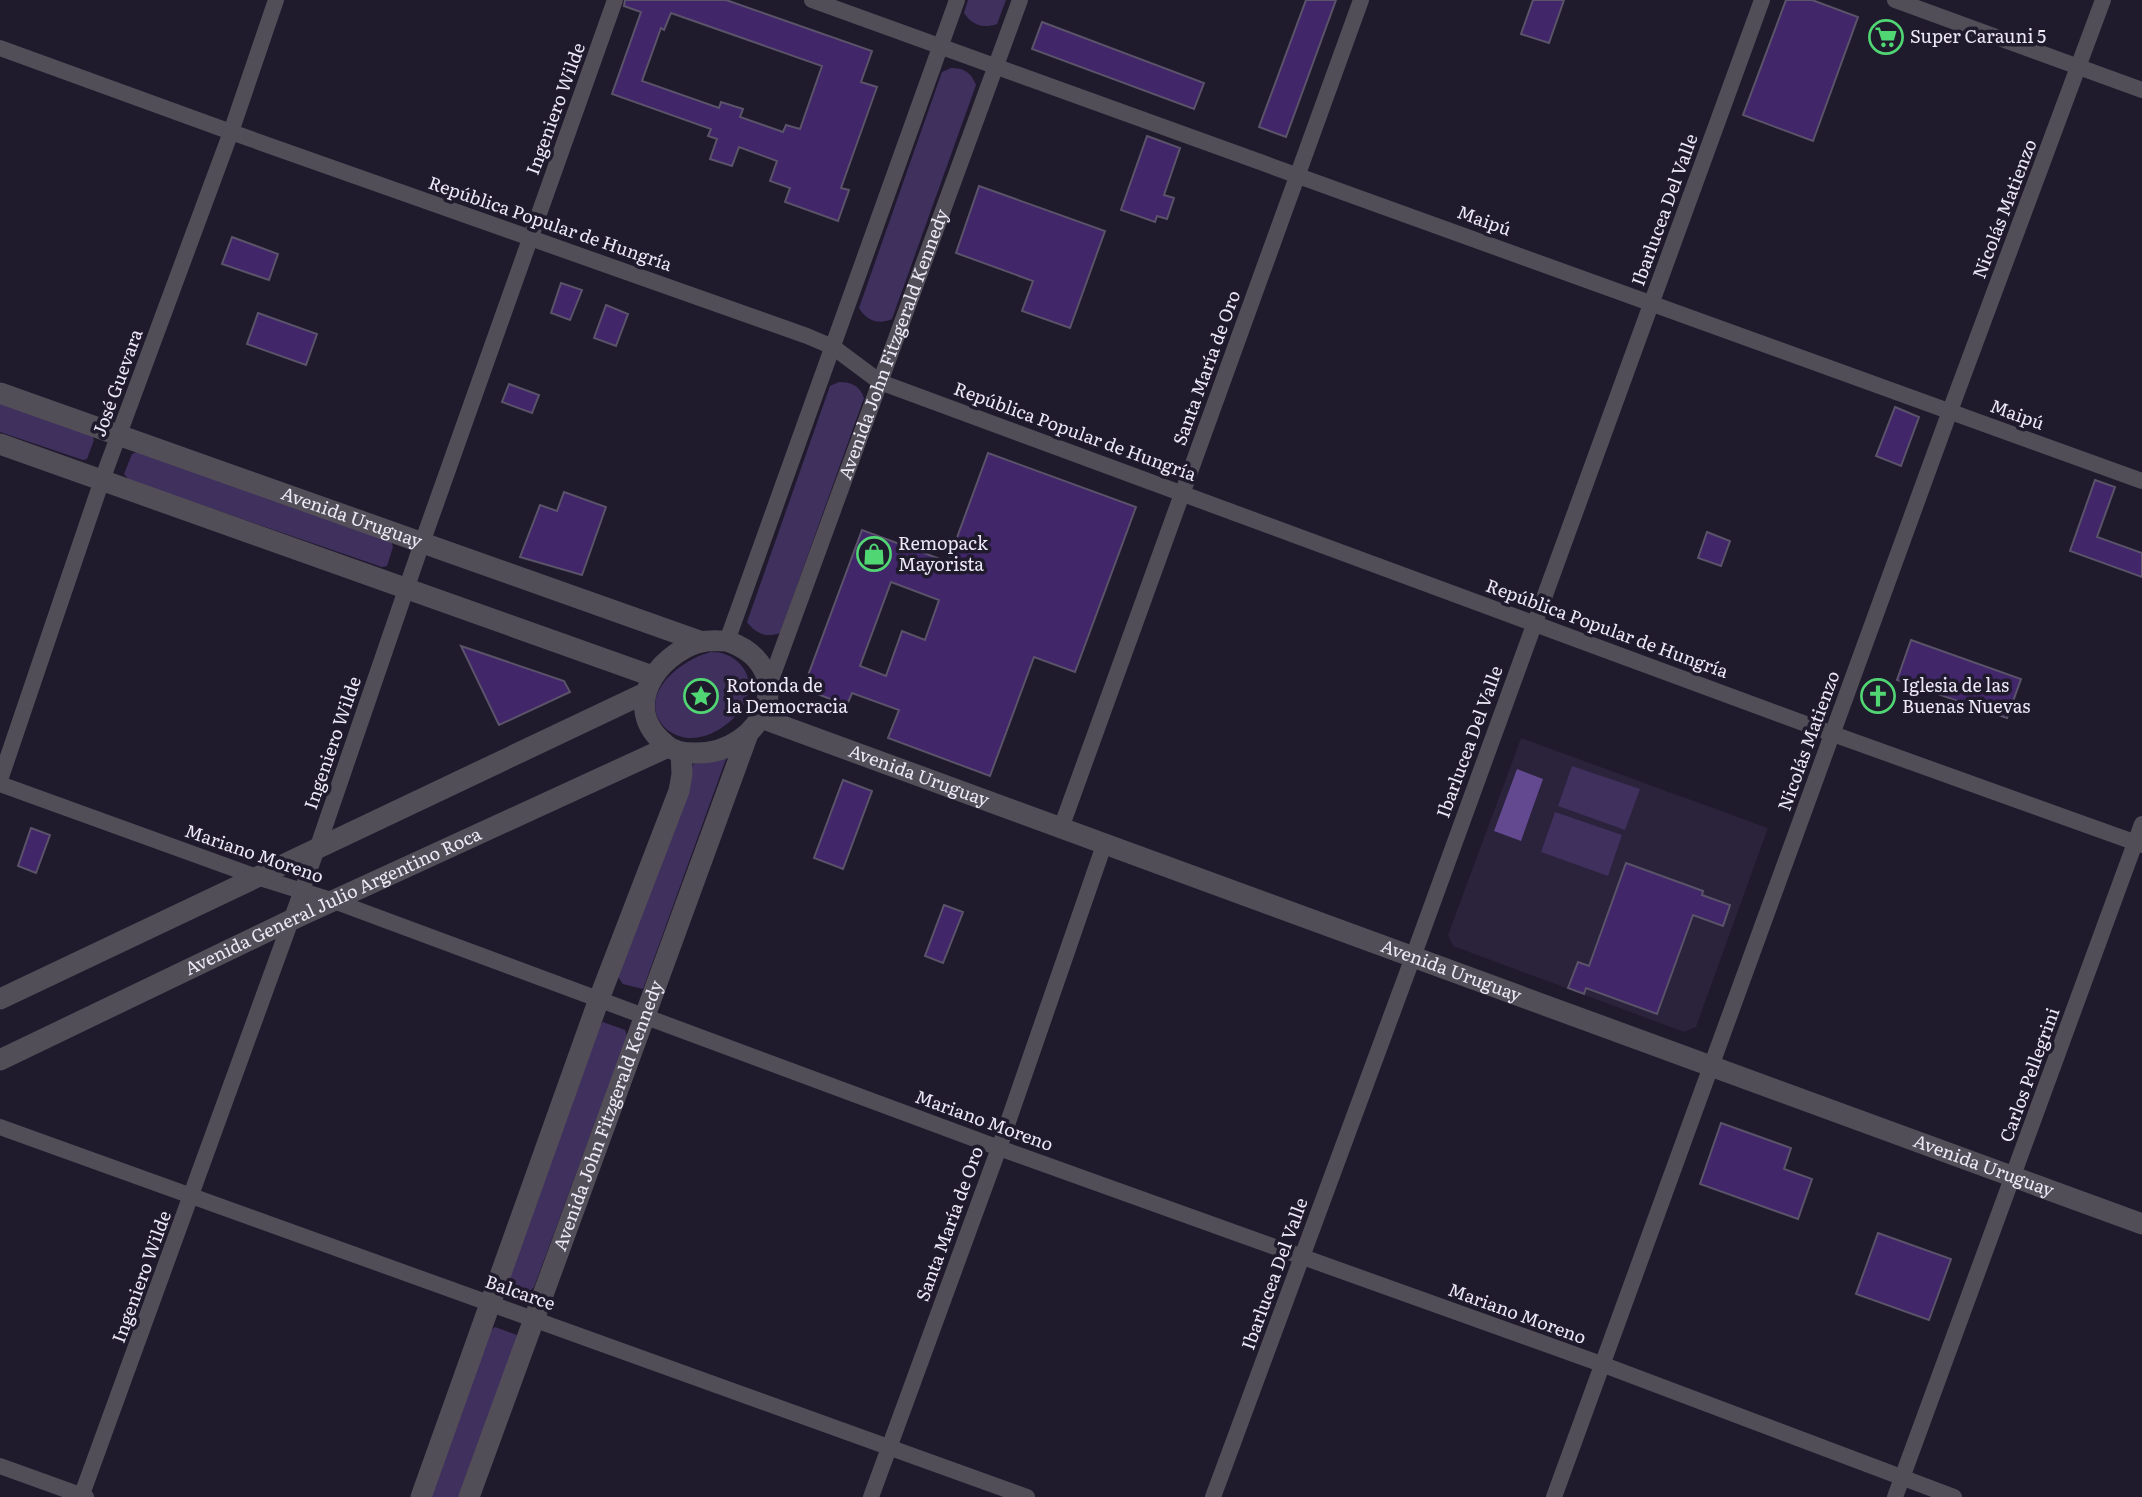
<svg xmlns="http://www.w3.org/2000/svg" width="2142" height="1497" font-family="Literata,serif">
  <style>
    .built { fill: #2b223b }
    .green { fill: #40305d }
    .water { fill: #634990 }
    .building { fill: #412669; stroke: #5a5369; stroke-width: 2; fill-rule: evenodd }
    .lines { fill: none; stroke-linecap: round; stroke-linejoin: round }
    .minor { stroke: #514e58; stroke-width: 16 }
    .tertiary { stroke: #514e58; stroke-width: 21 }
    .labels { text-anchor: middle; stroke-width: 7; stroke-linejoin: round; paint-order: stroke }
    .poi-label { font-size: 18px; fill: #ece8f5; stroke: #201a2d; text-anchor: start }
    .street-label { font-size: 18px; fill: #ece8f5; stroke: #201a2d }
  </style>
  <rect width="100%" height="100%" fill="#201a2d"/>
  <path class="built" d="M1521,738L1768,828L1696,1027L1684,1032L1453,946L1448,935Z"/>
  <path class="green" d="M968,0H1006L997,24C983,29 972,25 964,13Z
    M951,68C964,68 971,72 976,85L892,319C878,325 867,321 859,308L942,72Z
    M839,382C852,382 860,386 864,398L780,633C767,638 756,634 747,622L830,386Z
    M0,401L92,434L94,440L87,459L83,460L0,432Z
    M139,451L391,540L393,547L387,566L382,567L129,480L124,474L132,454Z
    M711,652C722,652 731,655 739,663C772,696 715,749 679,736C670,733 664,728 659,720C642,689 685,658 711,652Z
    M721,756L726,759L643,989L623,984L618,977L693,764Z
    M1572,766L1640,789L1625,830L1558,806Z
    M1555,812L1622,835L1608,876L1541,852Z
    M603,1022L625,1030L627,1036L534,1287L530,1291L509,1284L507,1277L598,1027Z
    M495,1327L517,1335L518,1341L460,1497H430L489,1332Z"/>
  <path class="water" d="M1517,769L1543,779L1521,841L1494,831Z"/>
  <path class="building" d="M625,0H726L872,51L861,82L877,87L841,188L849,190L838,221L785,202L790,188L770,181L777,161L739,147L732,166L710,159L717,139L708,136L711,129L612,94L641,12L624,6ZM671,13L822,66L800,129L786,125L783,132L740,117L743,109L721,102L719,108L642,81L661,28L664,30Z
    M1306,0H1336L1286,137L1259,127Z
    M1533,0H1564L1549,43L1521,34Z
    M1786,0H1812L1858,17L1813,141L1743,115Z
    M1042,22L1204,83L1194,109L1032,49Z
    M1147,136L1180,148L1164,195L1174,198L1167,219L1157,216L1155,222L1121,210Z
    M979,186L1105,231L1070,328L1022,311L1033,281L956,253Z
    M232,237L278,254L269,280L222,264Z
    M561,283L582,290L570,320L551,313Z
    M606,305L628,314L616,346L594,338Z
    M258,313L317,334L306,365L247,344Z
    M509,384L539,395L532,413L502,402Z
    M1895,407L1919,417L1901,466L1876,456Z
    M988,453L1136,507L1075,672L1034,657L990,776L888,738L899,710L852,693L847,705L803,689L862,530L948,562ZM891,582L939,600L925,640L902,631L886,676L860,666Z
    M2095,480L2115,487L2097,537L2142,553V577L2070,551Z
    M564,492L606,507L582,575L520,557L540,505L557,511Z
    M1707,532L1730,541L1721,566L1698,558Z
    M1911,640L2021,679L2007,718L1897,680Z
    M461,646L564,681L570,692L499,725Z
    M843,780L872,791L843,869L814,858Z
    M31,828L50,835L36,873L18,866Z
    M1626,863L1703,891L1702,895L1730,905L1723,926L1693,915L1657,1014L1586,988L1584,994L1568,988L1578,962L1589,966Z
    M944,905L963,912L943,963L925,956Z
    M1721,1123L1791,1148L1784,1169L1812,1179L1798,1219L1700,1184Z
    M1878,1233L1951,1259L1929,1320L1856,1294Z"/>
  <g class="lines">
    <g class="minor">
      <path d="M812,0L2142,481"/>
      <path d="M1895,0L2142,90"/>
      <path d="M0,48L231,132L807,336L833,347L880,382L1833,734L2142,845"/>
      <path d="M727,641L957,0"/>
      <path id="s1" d="M768,688L1020,0"/>
      <path d="M0,780L102,480L231,132L276,0"/>
      <path d="M0,784L257,877L334,901L999,1148L1604,1365L1954,1497"/>
      <path d="M1061,828L1361,0"/>
      <path d="M0,1127L1027,1497"/>
      <path d="M0,1466L86,1497"/>
      <path d="M81,1497L317,849L422,543L615,0"/>
      <path d="M871,1497L999,1148L1104,845"/>
      <path d="M1213,1497L1413,957L1762,0"/>
      <path d="M1554,1497L1950,411L2103,0"/>
      <path d="M1895,1497L2142,824"/>
    </g>
    <g class="tertiary">
      <path id="s2" d="M0,393L702,642"/>
      <path d="M0,444L652,676"/>
      <path d="M727,641C803,667 763,755 695,753C683,753 674,752 665,744C621,708 655,656 700,642C708,640 718,641 727,641Z"/>
      <path id="s3" d="M761,718L2142,1224"/>
      <path d="M0,999L645,693"/>
      <path id="s4" d="M0,1060L289,921L668,747"/>
      <path d="M421,1497L599,999L679,791L682,774L681,753"/>
      <path id="s5" d="M469,1497L748,734"/>
    </g>
  </g>
  <defs>
    <g id="supermarket-ring" transform="scale(1.75)"><circle r="9.5" fill="#201a2d" stroke="#51d674" stroke-width="1.5"/><path d="M-6-5.5h2.5l.6 2H6L4.5 2H-2.5L-4.4-4H-6ZM-1.5 3.2a1.3 1.3 0 1 0 .1 0ZM3 3.2a1.3 1.3 0 1 0 .1 0Z" fill="#51d674"/></g>
    <g id="shop-ring" transform="scale(1.75)"><circle r="9.5" fill="#201a2d" stroke="#51d674" stroke-width="1.5"/><path d="M-5-2.5h2.3a2.7 3.5 0 0 1 5.4 0H5L5.5 6h-11ZM-1.5-2.5h3a1.5 2.3 0 0 0-3 0Z" fill="#51d674"/></g>
    <g id="sight-ring" transform="scale(1.75)"><circle r="9.5" fill="#201a2d" stroke="#51d674" stroke-width="1.5"/><path d="M0-6L1.8-2.2L6-1.7L2.9 1.2L3.7 5.4L0 3.3L-3.7 5.4L-2.9 1.2L-6-1.7L-1.8-2.2Z" fill="#51d674"/></g>
    <g id="church-ring" transform="scale(1.75)"><circle r="9.5" fill="#201a2d" stroke="#51d674" stroke-width="1.5"/><path d="M-1.2-6h2.4v3.5h3.3v2.4h-3.3V6h-2.4V-.1h-3.3v-2.4h3.3Z" fill="#51d674"/></g>
  </defs>
  <g fill-rule="evenodd">
    <use href="#supermarket-ring" x="1886" y="37"/>
    <use href="#shop-ring" x="874" y="554"/>
    <use href="#sight-ring" x="701" y="696"/>
    <use href="#church-ring" x="1878" y="696"/>
  </g>
  <g class="labels">
    <g class="poi-label">
      <text x="1910" y="43">Super Carauni 5</text>
      <text x="898" y="550">Remopack<tspan x="898" dy="21">Mayorista</tspan></text>
      <text x="726" y="692">Rotonda de<tspan x="726" dy="21">la Democracia</tspan></text>
      <text x="1902" y="692">Iglesia de las<tspan x="1902" dy="21">Buenas Nuevas</tspan></text>
    </g>
    <g class="street-label">
      <text transform="translate(556 109) rotate(-70)" y="6">Ingeniero Wilde</text>
      <text transform="translate(2005 209) rotate(-69)" y="6">Nicolás Matienzo</text>
      <text transform="translate(1665 210) rotate(-70)" y="6">Ibarlucea Del Valle</text>
      <text transform="translate(1484 221) rotate(20)" y="6">Maipú</text>
      <text transform="translate(550 224) rotate(19)" y="6">República Popular de Hungría</text>
      <text dy="6" stroke="none"><textPath href="#s1" startOffset="366">Avenida John Fitzgerald Kennedy</textPath></text>
      <text transform="translate(1207 368) rotate(-70)" y="6">Santa María de Oro</text>
      <text transform="translate(118 383) rotate(-70)" y="6">José Guevara</text>
      <text transform="translate(2017 415) rotate(20)" y="6">Maipú</text>
      <text transform="translate(1075 432) rotate(20)" y="6">República Popular de Hungría</text>
      <text dy="6" stroke="none"><textPath href="#s2" startOffset="373">Avenida Uruguay</textPath></text>
      <text transform="translate(1607 629) rotate(20)" y="6">República Popular de Hungría</text>
      <text transform="translate(1809 741) rotate(-70)" y="6">Nicolás Matienzo</text>
      <text transform="translate(1470 742) rotate(-70)" y="6">Ibarlucea Del Valle</text>
      <text transform="translate(333 743) rotate(-71)" y="6">Ingeniero Wilde</text>
      <text dy="6" stroke="none"><textPath href="#s3" startOffset="168">Avenida Uruguay</textPath></text>
      <text transform="translate(254 854) rotate(19)" y="6">Mariano Moreno</text>
      <text dy="6" stroke="none"><textPath href="#s4" startOffset="369">Avenida General Julio Argentino Roca</textPath></text>
      <text dy="6" stroke="none"><textPath href="#s3" startOffset="735">Avenida Uruguay</textPath></text>
      <text transform="translate(2030 1075) rotate(-70)" y="6">Carlos Pellegrini</text>
      <text dy="6" stroke="none"><textPath href="#s5" startOffset="406">Avenida John Fitzgerald Kennedy</textPath></text>
      <text transform="translate(984 1121) rotate(20)" y="6">Mariano Moreno</text>
      <text dy="6" stroke="none"><textPath href="#s3" startOffset="1302">Avenida Uruguay</textPath></text>
      <text transform="translate(950 1224) rotate(-70)" y="6">Santa María de Oro</text>
      <text transform="translate(1275 1274) rotate(-70)" y="6">Ibarlucea Del Valle</text>
      <text transform="translate(142 1277) rotate(-70)" y="6">Ingeniero Wilde</text>
      <text transform="translate(520 1293) rotate(19)" y="6">Balcarce</text>
      <text transform="translate(1517 1314) rotate(20)" y="6">Mariano Moreno</text>
    </g>
  </g>
</svg>
